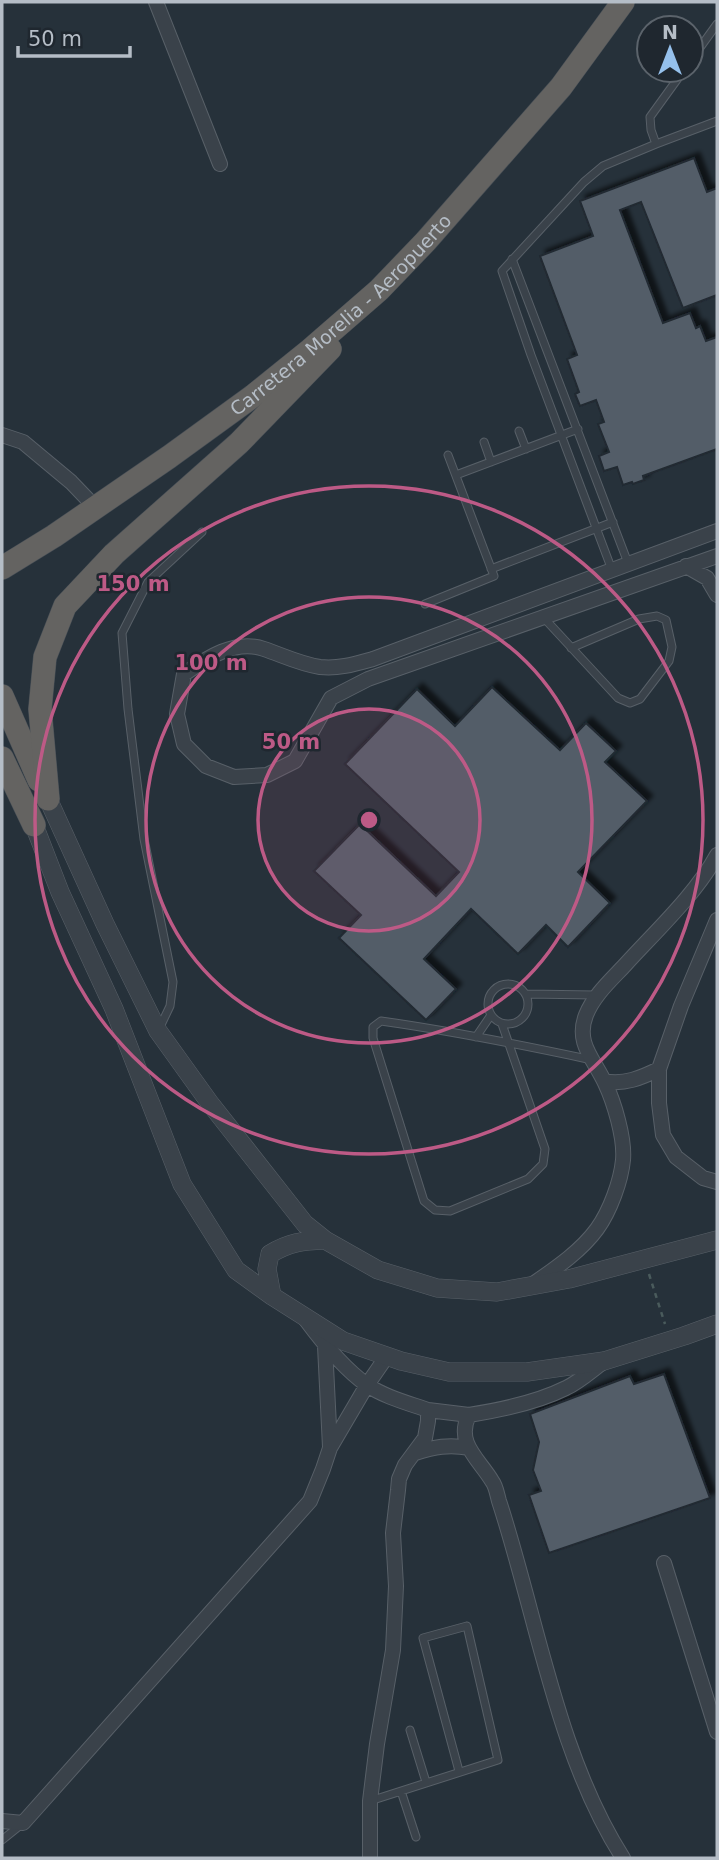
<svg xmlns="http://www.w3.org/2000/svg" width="719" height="1860" font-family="'DejaVu Sans',sans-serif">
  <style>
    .building { fill: #525d68; stroke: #212931; stroke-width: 2; filter: url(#shadow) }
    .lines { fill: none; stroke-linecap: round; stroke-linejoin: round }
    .service-casing { stroke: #586068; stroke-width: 9 }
    .minor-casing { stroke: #586068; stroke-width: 16 }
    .tertiary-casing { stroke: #586068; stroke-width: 19 }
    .trunk-casing { stroke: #454d55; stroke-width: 24 }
    .path { stroke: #4a5b5c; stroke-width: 2.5; stroke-dasharray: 5 5; stroke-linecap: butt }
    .service { stroke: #3a424a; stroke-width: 7 }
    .minor { stroke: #3a424a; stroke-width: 14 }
    .tertiary { stroke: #3a424a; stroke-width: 18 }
    .trunk { stroke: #646361; stroke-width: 23 }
    .ring { fill: none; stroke: #bd5a86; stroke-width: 3.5 }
    .labels { text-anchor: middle; stroke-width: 5; stroke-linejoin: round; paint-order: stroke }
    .street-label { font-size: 19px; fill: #b5bdc6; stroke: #1f272f }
    .centre { fill: #bd5a86; stroke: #1f272f; stroke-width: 3.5 }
    .ring-label { font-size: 21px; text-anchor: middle; font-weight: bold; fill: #bd5a86; stroke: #1f272f; stroke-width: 5; stroke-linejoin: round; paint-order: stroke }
  </style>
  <defs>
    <filter id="shadow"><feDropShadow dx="5.5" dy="-5.5" stdDeviation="2" flood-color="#0009"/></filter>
  </defs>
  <rect width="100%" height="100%" fill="#26313a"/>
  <path class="building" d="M694,158L707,192L717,188V295L683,308L641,202L620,210L663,323L690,313L696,328L700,326L706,341L717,337V449L643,476L644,480L633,484L632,482L623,485L617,467L604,471L599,456L609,452L598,424L604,422L596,400L580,406L575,394L579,392L567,359L577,355L540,256L593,236L580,201Z
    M492,687L560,750L586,723L616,751L605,762L647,801L578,872L610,903L568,947L546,925L518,954L471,909L424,959L456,989L426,1020L339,938L361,915L314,871L360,824L436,896L459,872L345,764L417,689L455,726Z
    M664,1374L710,1498L549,1553L529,1495L541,1491L533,1470L539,1442L530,1414L630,1376L634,1384Z"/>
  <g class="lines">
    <g class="service-casing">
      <path id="service" d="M691,60L717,24
        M656,144L717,121
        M512,259L628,563
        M519,431L526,449
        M484,442L491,462
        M456,475L578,429
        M491,569L613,522
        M612,570L531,355L502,271L584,182L603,166L656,144L651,130L650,117L684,70
        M425,604L494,576L448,455
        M544,618L618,698L630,703L640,699L669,661L672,647L666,620L657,616L639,619L571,648
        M488 1004a20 20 0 1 1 40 0a20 20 0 1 1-40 0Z
        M526,994L596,995
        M502,1024L545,1149L543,1164L528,1179L450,1211L435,1210L424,1201L373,1038V1027L381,1021C452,1031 522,1045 592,1060
        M160,1027L170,1006L173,982L144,839L128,709L122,633L148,582L202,532
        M476,1037L491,1015
        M410,1730L426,1782
        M401,1791L416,1837
        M370,1801L498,1760L467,1626L423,1638L459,1771
        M2,1840L22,1824"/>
    </g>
    <g class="minor-casing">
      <path id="minor" d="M156,2L220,164
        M2,435L23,442L71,482L95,507
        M717,531L373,659C355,664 339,669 320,667C300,664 282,655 264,649C235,639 207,658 184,674L177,714L184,744L206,766L234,777L267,775L295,761L331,698L368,679L717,556
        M686,566L707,578L717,595
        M717,920L681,1006L659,1069V1103L663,1135L676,1157L703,1178L717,1182
        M604,1081C624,1085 641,1078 659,1069
        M533,1284C556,1268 581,1251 597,1229C610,1211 621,1181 623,1160C625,1138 614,1102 605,1083C594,1059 575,1043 586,1015C594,995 611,980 625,965C655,932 696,894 717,855
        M306,1320C323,1343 343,1368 367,1385C385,1397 408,1403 428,1410V1421L425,1438L405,1465L399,1479L398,1490L393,1533L396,1586L393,1650L377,1744L370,1801V1858
        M325,1346L330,1447
        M602,1363C591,1371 579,1382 566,1388C536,1403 501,1410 469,1415C455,1443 479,1459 492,1481C496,1486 497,1494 499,1501C537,1617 557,1755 623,1858
        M428,1410L469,1415
        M415,1453C434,1447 449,1444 469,1448
        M664,1563L717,1732
        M2,1821L23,1823L310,1501L323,1469L330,1448L367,1385L387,1356"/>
    </g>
    <g class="tertiary-casing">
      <path id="tertiary" d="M48,799L105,924L158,1031L209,1102L305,1224L325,1240L378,1270L437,1288L497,1292L569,1279L717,1240
        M34,825L60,892L114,1009L182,1184L236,1270L272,1296L343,1341L401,1361L449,1372H527L604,1361L684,1336L717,1324
        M272,1296L267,1269L270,1254C290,1242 302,1241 325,1240"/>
    </g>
    <g class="trunk-casing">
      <g id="trunk">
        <path id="s1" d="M2,568L54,536L169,457L253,396L310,350L379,290L426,241L561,87L623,2"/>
        <path d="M2,696L39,780"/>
        <path d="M2,758L34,825"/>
        <path d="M48,799L40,709L45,657L65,606L114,554L239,443L330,349"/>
      </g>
    </g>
    <path class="path" d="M649,1274L665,1324"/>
    <use href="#service" class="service"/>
    <use href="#minor" class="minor"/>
    <use href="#tertiary" class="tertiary"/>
    <use href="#trunk" class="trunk"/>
  </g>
  <circle cx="369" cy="820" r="111" fill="#bd5a86" fill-opacity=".12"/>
  <g class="ring">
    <circle cx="369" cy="820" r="111"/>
    <circle cx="369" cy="820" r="223"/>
    <circle cx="369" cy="820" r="334"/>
  </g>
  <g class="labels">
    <g class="street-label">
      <text dy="7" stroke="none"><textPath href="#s1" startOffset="424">Carretera Morelia - Aeropuerto</textPath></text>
    </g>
  </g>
  <circle cx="369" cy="820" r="10" class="centre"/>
  <g class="ring-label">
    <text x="133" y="591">150 m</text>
    <text x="211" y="670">100 m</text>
    <text x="291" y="749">50 m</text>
  </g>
  <rect width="719" height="1860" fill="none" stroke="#b5bdc6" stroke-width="7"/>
  <g transform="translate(670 49)"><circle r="33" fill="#1f272f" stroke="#5b636b" stroke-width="2"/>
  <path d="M0-5L12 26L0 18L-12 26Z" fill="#95c0eb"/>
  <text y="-10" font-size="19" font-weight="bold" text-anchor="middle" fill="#b5bdc6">N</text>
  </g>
  <path d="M18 46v10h112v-10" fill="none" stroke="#b5bdc6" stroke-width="3.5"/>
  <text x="28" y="46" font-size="21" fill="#b5bdc6" stroke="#1f272f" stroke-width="5" paint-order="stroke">50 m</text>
</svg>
